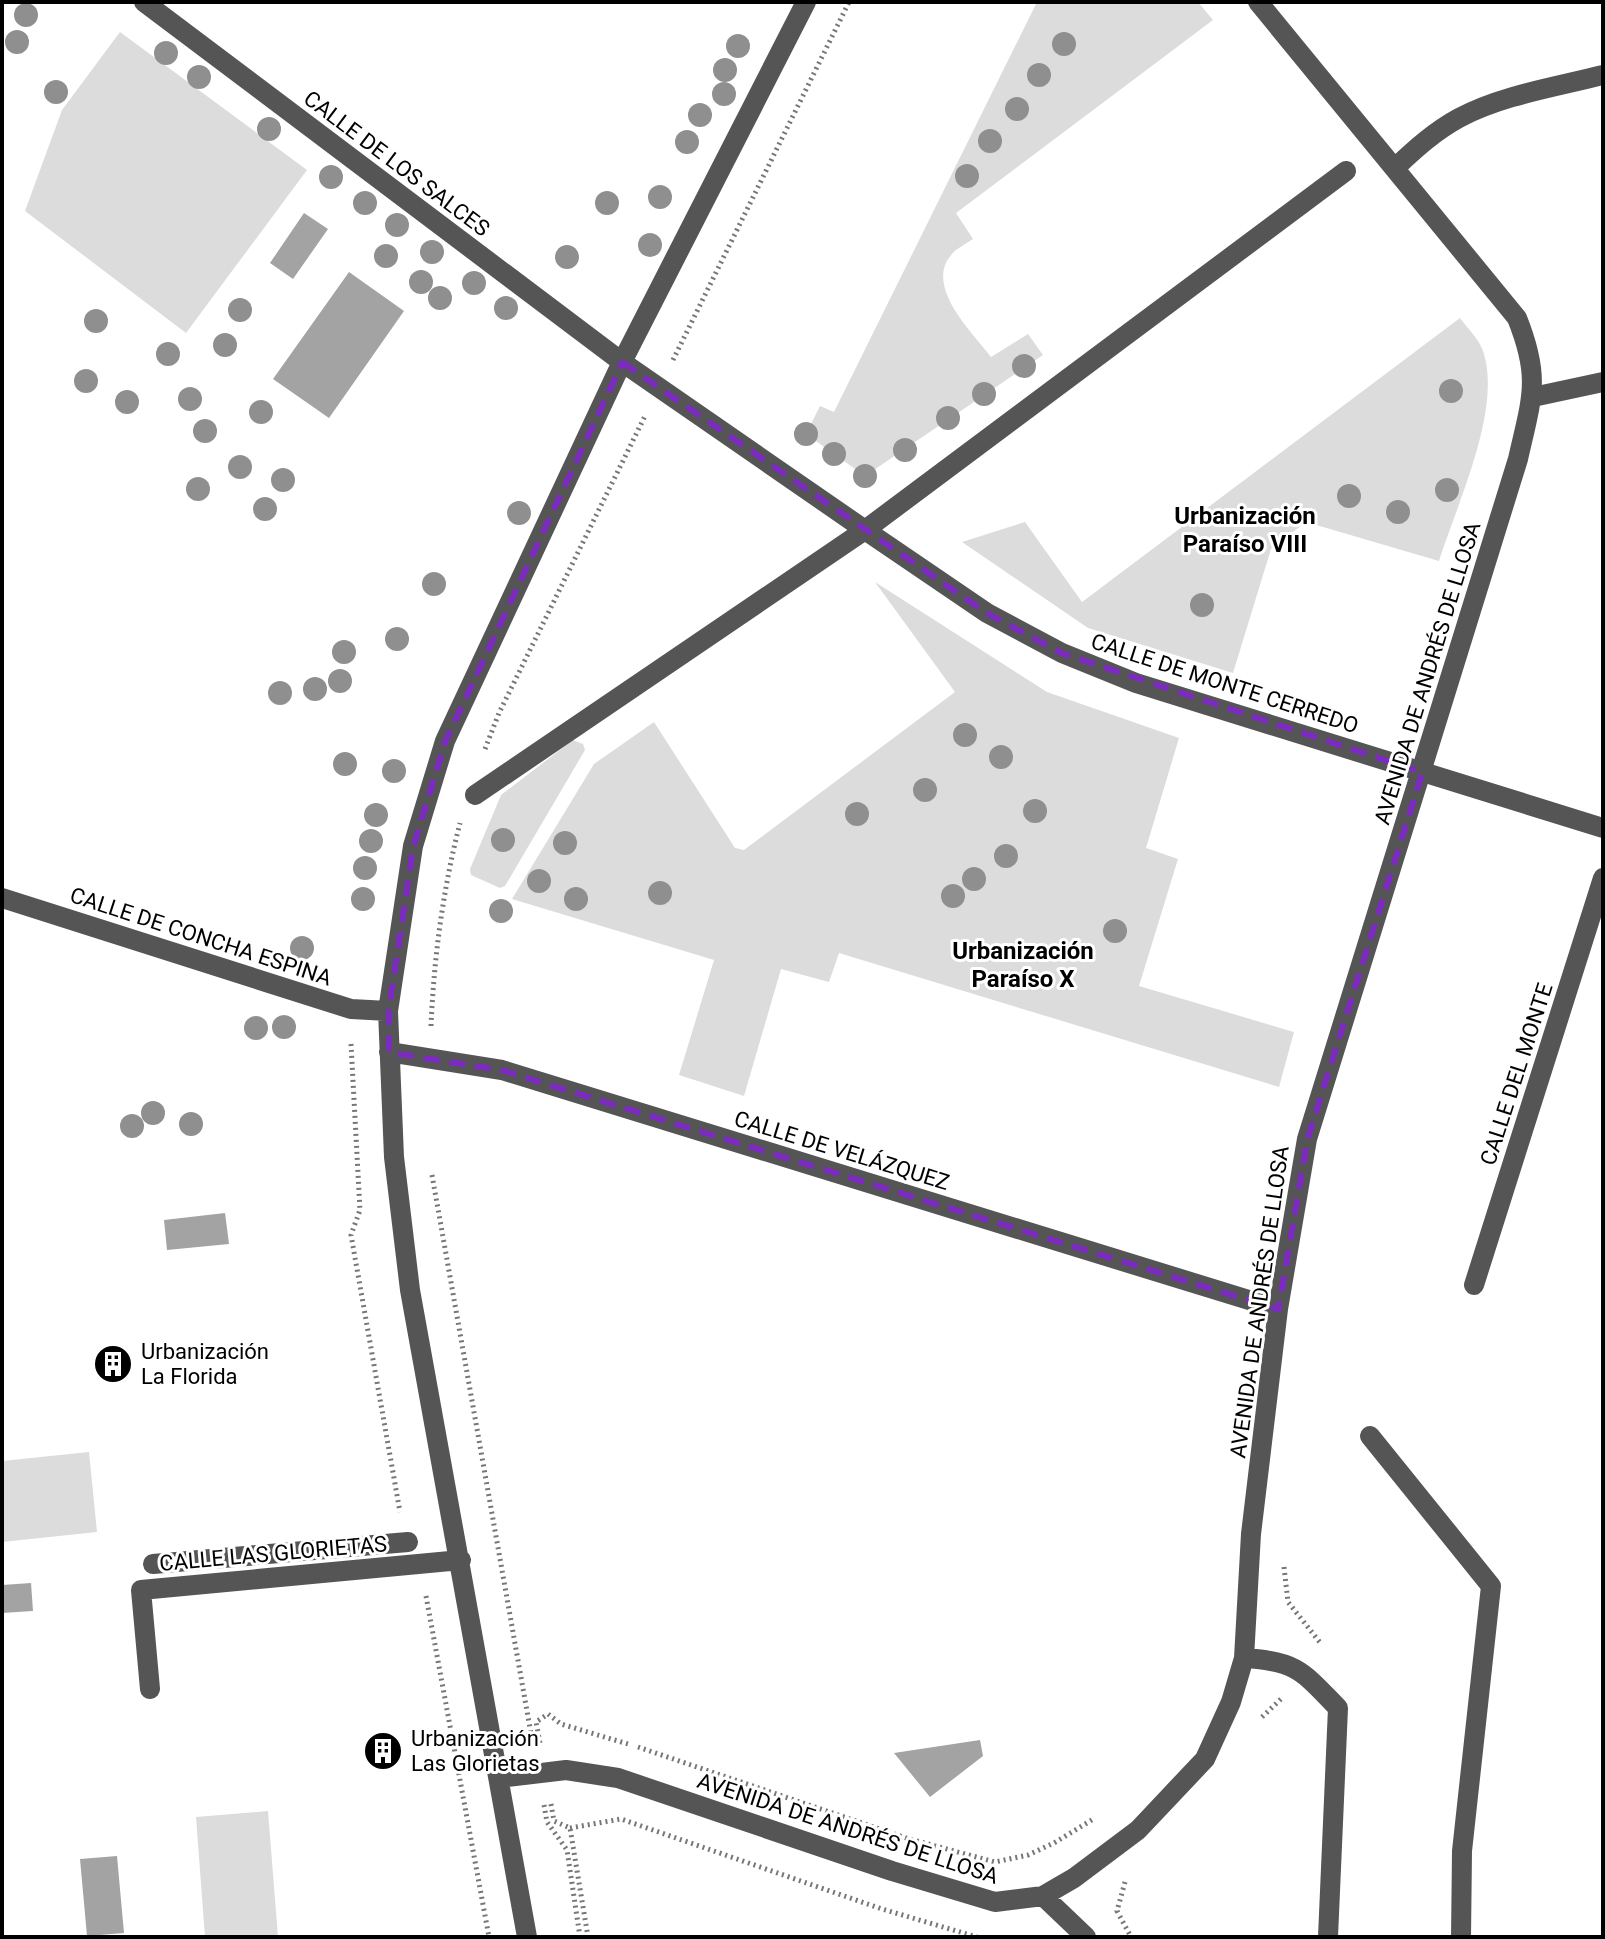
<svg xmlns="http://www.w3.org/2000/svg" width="1605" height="1939" font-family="Roboto,sans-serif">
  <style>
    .green { fill: #dcdcdc }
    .water { fill: #a3a3a3 }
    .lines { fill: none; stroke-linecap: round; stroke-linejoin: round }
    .path { stroke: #777; stroke-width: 5; stroke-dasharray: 2 4; stroke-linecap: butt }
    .minor { stroke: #555; stroke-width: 20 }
    .tree { fill: #8f8f8f }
    .marked { fill: none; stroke: #7b2cbf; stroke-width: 6; stroke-dasharray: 16 10; stroke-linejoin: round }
    .labels { text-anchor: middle; stroke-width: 6; stroke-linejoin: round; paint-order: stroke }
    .street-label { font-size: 22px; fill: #000; stroke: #fff }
    .poi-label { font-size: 22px; fill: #000; stroke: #fff; text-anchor: start }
    .neighbourhood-label { font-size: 24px; font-weight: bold; fill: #000; stroke: #fff }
  </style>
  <rect width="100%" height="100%" fill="#fff"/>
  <path class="green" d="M1037,2H1198L1213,20L956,213L973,239C966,244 957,248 952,254C923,286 973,333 991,357L1028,334L1043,355L865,476L806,434L820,406L834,412Z
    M120,32L307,170L186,333L25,211L62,110Z
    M1460,318C1468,329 1481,341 1484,354C1501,412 1457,504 1439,561L1306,522L1271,549L1233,673L1088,628L962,542L1025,522L1082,602Z
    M875,582L1047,692L1179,738L1146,848L1178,859L1139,986L1294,1032L1279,1087L839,953L829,982L781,969L744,1096L679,1075L714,960L512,899L594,764L654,722L735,848L744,850L955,692Z
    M573,740L583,744L585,750L505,886L500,888L471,875L470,869L501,795Z
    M89,1452L97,1532L2,1542V1461Z
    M268,1811L278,1937H205L196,1817Z"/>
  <path class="water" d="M304,213L328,229L293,279L270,263Z
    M349,272L404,311L329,418L273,379Z
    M225,1213L229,1244L167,1250L164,1220Z
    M31,1583L33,1611L2,1613V1585Z
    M980,1740L983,1756L930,1797L894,1753Z
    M117,1856L124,1933L87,1936L80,1859Z"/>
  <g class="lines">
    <path class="path" d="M673,360L849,2
      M485,749L499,713L645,416
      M431,1026C434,957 443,889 460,823
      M351,1044L360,1210L351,1235L400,1512
      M432,1175L533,1745
      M1284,1567L1288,1602L1322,1645
      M426,1596L489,1937
      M1262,1717L1281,1699
      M540,1743L536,1722L548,1714L561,1724L628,1744
      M638,1747L906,1838L995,1862L1028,1855L1054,1843L1095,1818
      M551,1804L554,1821L570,1828L588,1937
      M544,1805L547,1822L567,1850L580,1937
      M570,1828L621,1819L882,1909L977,1937
      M1125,1882L1117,1911L1131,1937"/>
    <path class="minor" d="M144,2L622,362L865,530L987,613L1062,653L1136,683L1603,828
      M1395,168C1415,149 1435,131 1459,118C1502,95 1556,87 1603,75
      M1533,397L1603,382
      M475,795L865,530L1346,171
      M2,898L351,1009L388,1011
      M389,1052L502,1070L1278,1309
      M1474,1285L1603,878
      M1370,1436L1491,1586L1462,1851L1461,1937
      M153,1564L408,1542
      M1244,1658C1297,1661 1303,1672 1338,1708L1328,1937
      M150,1689L141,1590L461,1560
      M500,1778L566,1770L618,1778L892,1871L995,1902L1043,1896L1074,1878L1138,1830L1205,1759L1231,1702L1244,1658L1251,1534L1278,1309L1307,1139L1518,459C1532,397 1541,378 1517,318L1258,2
      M1043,1896L1086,1937
      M527,1937L410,1290L394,1157L388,1011L413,846L445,741L622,362L806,2"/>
  </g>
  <g class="tree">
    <circle cx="26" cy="15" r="12"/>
    <circle cx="17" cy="42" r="12"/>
    <circle cx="1064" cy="44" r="12"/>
    <circle cx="738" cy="46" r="12"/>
    <circle cx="166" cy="53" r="12"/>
    <circle cx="725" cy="70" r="12"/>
    <circle cx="1039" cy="75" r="12"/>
    <circle cx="199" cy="77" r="12"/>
    <circle cx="56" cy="92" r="12"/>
    <circle cx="724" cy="94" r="12"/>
    <circle cx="1017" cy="109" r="12"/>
    <circle cx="700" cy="115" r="12"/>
    <circle cx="269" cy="129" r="12"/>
    <circle cx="990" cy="141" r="12"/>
    <circle cx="687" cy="142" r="12"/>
    <circle cx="967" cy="176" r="12"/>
    <circle cx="331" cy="177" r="12"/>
    <circle cx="660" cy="197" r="12"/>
    <circle cx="365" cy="203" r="12"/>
    <circle cx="607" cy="203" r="12"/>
    <circle cx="397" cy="225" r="12"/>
    <circle cx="650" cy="245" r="12"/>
    <circle cx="432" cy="252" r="12"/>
    <circle cx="386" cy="256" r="12"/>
    <circle cx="567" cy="257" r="12"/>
    <circle cx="421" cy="282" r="12"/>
    <circle cx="474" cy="283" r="12"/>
    <circle cx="440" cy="298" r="12"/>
    <circle cx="506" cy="308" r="12"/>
    <circle cx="240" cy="310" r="12"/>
    <circle cx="96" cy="321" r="12"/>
    <circle cx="225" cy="345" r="12"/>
    <circle cx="168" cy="354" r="12"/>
    <circle cx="1024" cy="366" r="12"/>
    <circle cx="86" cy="381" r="12"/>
    <circle cx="1451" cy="391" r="12"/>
    <circle cx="984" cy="394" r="12"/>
    <circle cx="190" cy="399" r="12"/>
    <circle cx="127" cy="402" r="12"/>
    <circle cx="261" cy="412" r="12"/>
    <circle cx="948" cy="418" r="12"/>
    <circle cx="205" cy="431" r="12"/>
    <circle cx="806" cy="434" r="12"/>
    <circle cx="905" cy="450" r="12"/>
    <circle cx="834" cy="454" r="12"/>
    <circle cx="240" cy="467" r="12"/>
    <circle cx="865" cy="476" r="12"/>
    <circle cx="283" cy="480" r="12"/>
    <circle cx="198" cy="489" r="12"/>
    <circle cx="1447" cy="490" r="12"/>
    <circle cx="1349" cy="496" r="12"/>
    <circle cx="265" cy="509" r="12"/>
    <circle cx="1398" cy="512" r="12"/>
    <circle cx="519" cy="513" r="12"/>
    <circle cx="434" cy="584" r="12"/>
    <circle cx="1202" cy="605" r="12"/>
    <circle cx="397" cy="639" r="12"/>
    <circle cx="344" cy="652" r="12"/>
    <circle cx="340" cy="681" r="12"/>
    <circle cx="315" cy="689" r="12"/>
    <circle cx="280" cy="693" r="12"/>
    <circle cx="965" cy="735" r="12"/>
    <circle cx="1001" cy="757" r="12"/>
    <circle cx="345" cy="764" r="12"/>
    <circle cx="394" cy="771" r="12"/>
    <circle cx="925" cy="790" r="12"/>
    <circle cx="1035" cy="811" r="12"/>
    <circle cx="857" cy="814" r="12"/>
    <circle cx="376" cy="815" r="12"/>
    <circle cx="503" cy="840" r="12"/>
    <circle cx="371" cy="841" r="12"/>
    <circle cx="565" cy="843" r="12"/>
    <circle cx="1006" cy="856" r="12"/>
    <circle cx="365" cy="868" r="12"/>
    <circle cx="974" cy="879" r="12"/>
    <circle cx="539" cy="881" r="12"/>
    <circle cx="660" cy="893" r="12"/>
    <circle cx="953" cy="896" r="12"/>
    <circle cx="363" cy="899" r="12"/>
    <circle cx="576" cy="899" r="12"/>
    <circle cx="501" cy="911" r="12"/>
    <circle cx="1115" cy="931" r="12"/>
    <circle cx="302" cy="948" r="12"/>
    <circle cx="284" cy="1027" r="12"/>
    <circle cx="256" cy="1028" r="12"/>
    <circle cx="153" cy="1113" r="12"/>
    <circle cx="191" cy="1124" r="12"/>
    <circle cx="132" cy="1126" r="12"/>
  </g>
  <path class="marked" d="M622,362L987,613L1062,653L1422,772L1307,1139L1278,1309L502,1070L389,1052L388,1011L413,846L445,741Z"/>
  <defs>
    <g id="building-disc" transform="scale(2)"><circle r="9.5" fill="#000" stroke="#fff"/><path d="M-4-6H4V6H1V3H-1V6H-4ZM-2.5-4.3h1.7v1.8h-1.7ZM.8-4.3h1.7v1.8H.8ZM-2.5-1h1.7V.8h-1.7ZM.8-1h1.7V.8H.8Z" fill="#fff"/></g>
  </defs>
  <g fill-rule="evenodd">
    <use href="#building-disc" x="113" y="1364"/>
    <use href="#building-disc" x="383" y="1751"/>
  </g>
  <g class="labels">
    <g class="street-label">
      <text transform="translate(397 163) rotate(37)" y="8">CALLE DE LOS SALCES</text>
      <text transform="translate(1427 673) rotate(-73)" y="8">AVENIDA DE ANDRÉS DE LLOSA</text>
      <text transform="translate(1225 683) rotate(18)" y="8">CALLE DE MONTE CERREDO</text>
      <text transform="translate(201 936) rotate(18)" y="8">CALLE DE CONCHA ESPINA</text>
      <text transform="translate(1516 1074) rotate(-72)" y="8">CALLE DEL MONTE</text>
      <text transform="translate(842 1150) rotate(17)" y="8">CALLE DE VELÁZQUEZ</text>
      <text transform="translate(1259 1302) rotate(-82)" y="8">AVENIDA DE ANDRÉS DE LLOSA</text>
      <text transform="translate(273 1553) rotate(-5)" y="8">CALLE LAS GLORIETAS</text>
      <text transform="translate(848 1828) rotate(18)" y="8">AVENIDA DE ANDRÉS DE LLOSA</text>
    </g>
    <g class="poi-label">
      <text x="141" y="1359">Urbanización<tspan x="141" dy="25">La Florida</tspan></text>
      <text x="411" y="1746">Urbanización<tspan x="411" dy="25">Las Glorietas</tspan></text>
    </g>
    <g class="neighbourhood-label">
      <text x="1245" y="524">Urbanización<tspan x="1245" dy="28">Paraíso VIII</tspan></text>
      <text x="1023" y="959">Urbanización<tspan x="1023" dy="28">Paraíso X</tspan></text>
    </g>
  </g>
  <rect width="1605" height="1939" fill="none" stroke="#000000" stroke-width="8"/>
</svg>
